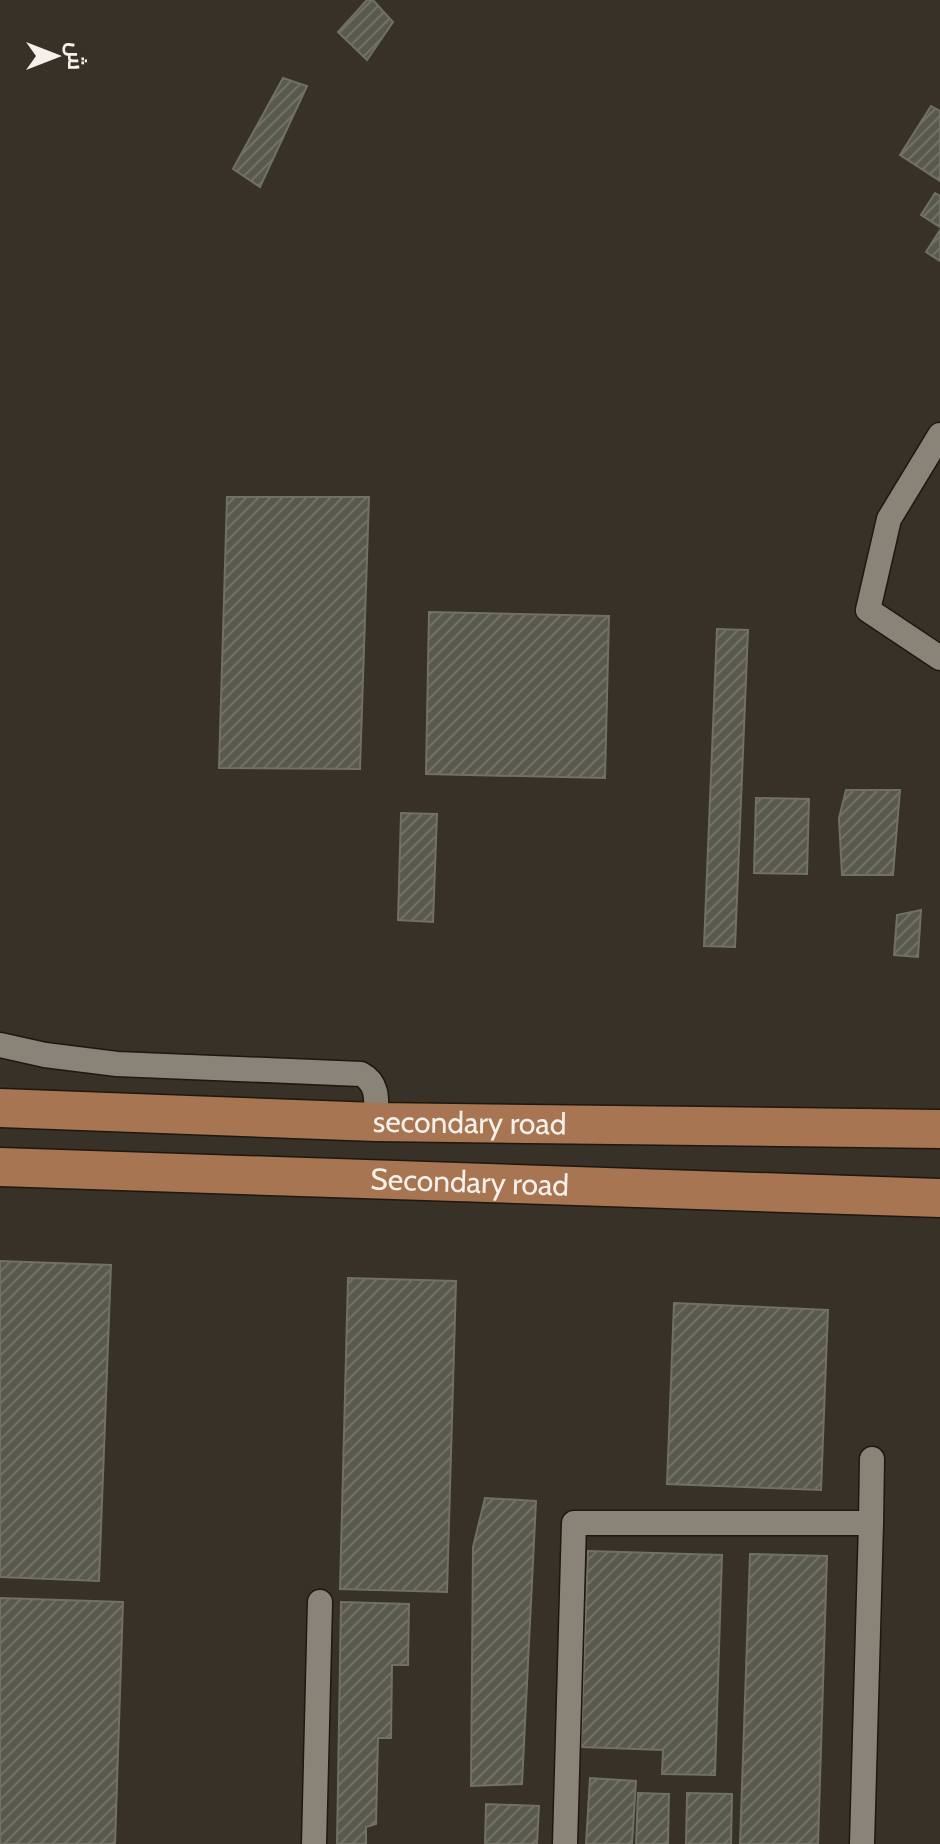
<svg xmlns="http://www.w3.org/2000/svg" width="940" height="1844" font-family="Cabin,Cairo,sans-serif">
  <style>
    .building { fill: url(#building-hatch); stroke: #717064; stroke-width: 2 }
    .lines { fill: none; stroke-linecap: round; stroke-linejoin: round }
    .street-casing { stroke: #1e1810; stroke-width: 27 }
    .primary-casing { stroke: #1e1810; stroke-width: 41 }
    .street { stroke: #8a8378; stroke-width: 24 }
    .primary { stroke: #a77552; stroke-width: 38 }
    .labels { text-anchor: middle; stroke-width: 6; stroke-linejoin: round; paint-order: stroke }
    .street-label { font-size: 30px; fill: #f5f1ea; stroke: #373127 }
  </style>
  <defs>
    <pattern id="building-hatch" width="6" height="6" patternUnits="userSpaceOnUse" patternTransform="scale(2)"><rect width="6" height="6" fill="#5a594d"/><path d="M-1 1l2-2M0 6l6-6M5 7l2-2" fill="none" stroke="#727167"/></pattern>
  </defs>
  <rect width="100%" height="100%" fill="#373127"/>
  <path class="building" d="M367,0H373L393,22L367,60L338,32Z
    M283,78L307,86L260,187L233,169Z
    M931,106L940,111V181L900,155Z
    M935,193L940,196V227L921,215Z
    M940,230V261L926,252Z
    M227,497H369L360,769L219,768Z
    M429,612L609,616L605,778L426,774Z
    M717,629L748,630L735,947L704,946Z
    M846,790H900L893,875H842L839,818Z
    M756,798L809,799L807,874L754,873Z
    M401,813L437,814L433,922L398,920Z
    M921,910L918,957L894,955L897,915Z
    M0,1261L111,1265L99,1581L0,1577Z
    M348,1278L456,1281L447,1592L340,1589Z
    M674,1303L828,1310L821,1490L667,1484Z
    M485,1498L536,1501L522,1784L471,1786L473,1547Z
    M588,1551L722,1555L715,1775L662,1774L663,1750L581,1747Z
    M750,1554L827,1556L818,1844H740Z
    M0,1598L123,1602L115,1844H0Z
    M341,1602L409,1604L408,1665H392L391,1738H378L376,1824L366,1827V1844H337Z
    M590,1778L636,1781L632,1844H586Z
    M638,1793L669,1794L668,1844H636Z
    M687,1793L732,1794L731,1844H686Z
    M486,1804L539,1806L537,1844H485Z"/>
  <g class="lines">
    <g class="street-casing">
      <path id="street" d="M940,435L889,519L868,610L940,658
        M0,1045L45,1055L117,1064L361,1074C380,1084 376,1103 376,1122
        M871,1523L872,1459
        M314,1844L320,1602
        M565,1844L574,1523H871L862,1844"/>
    </g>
    <g class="primary-casing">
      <g id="primary">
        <path id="s1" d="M0,1108L376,1122L940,1129"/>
        <path id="s2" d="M0,1167L940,1198"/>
      </g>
    </g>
    <use href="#street" class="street"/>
    <use href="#primary" class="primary"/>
  </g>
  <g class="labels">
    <g class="street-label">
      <text dy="10" stroke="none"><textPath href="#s1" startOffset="470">secondary road</textPath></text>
      <text dy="10" stroke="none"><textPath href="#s2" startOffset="470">Secondary road</textPath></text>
    </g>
  </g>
  <g transform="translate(56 56) rotate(90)" stroke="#373127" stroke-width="6" paint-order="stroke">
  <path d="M0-6L14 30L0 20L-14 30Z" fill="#f5f1ea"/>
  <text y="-12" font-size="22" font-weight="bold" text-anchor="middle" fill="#f5f1ea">ش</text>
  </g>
</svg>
